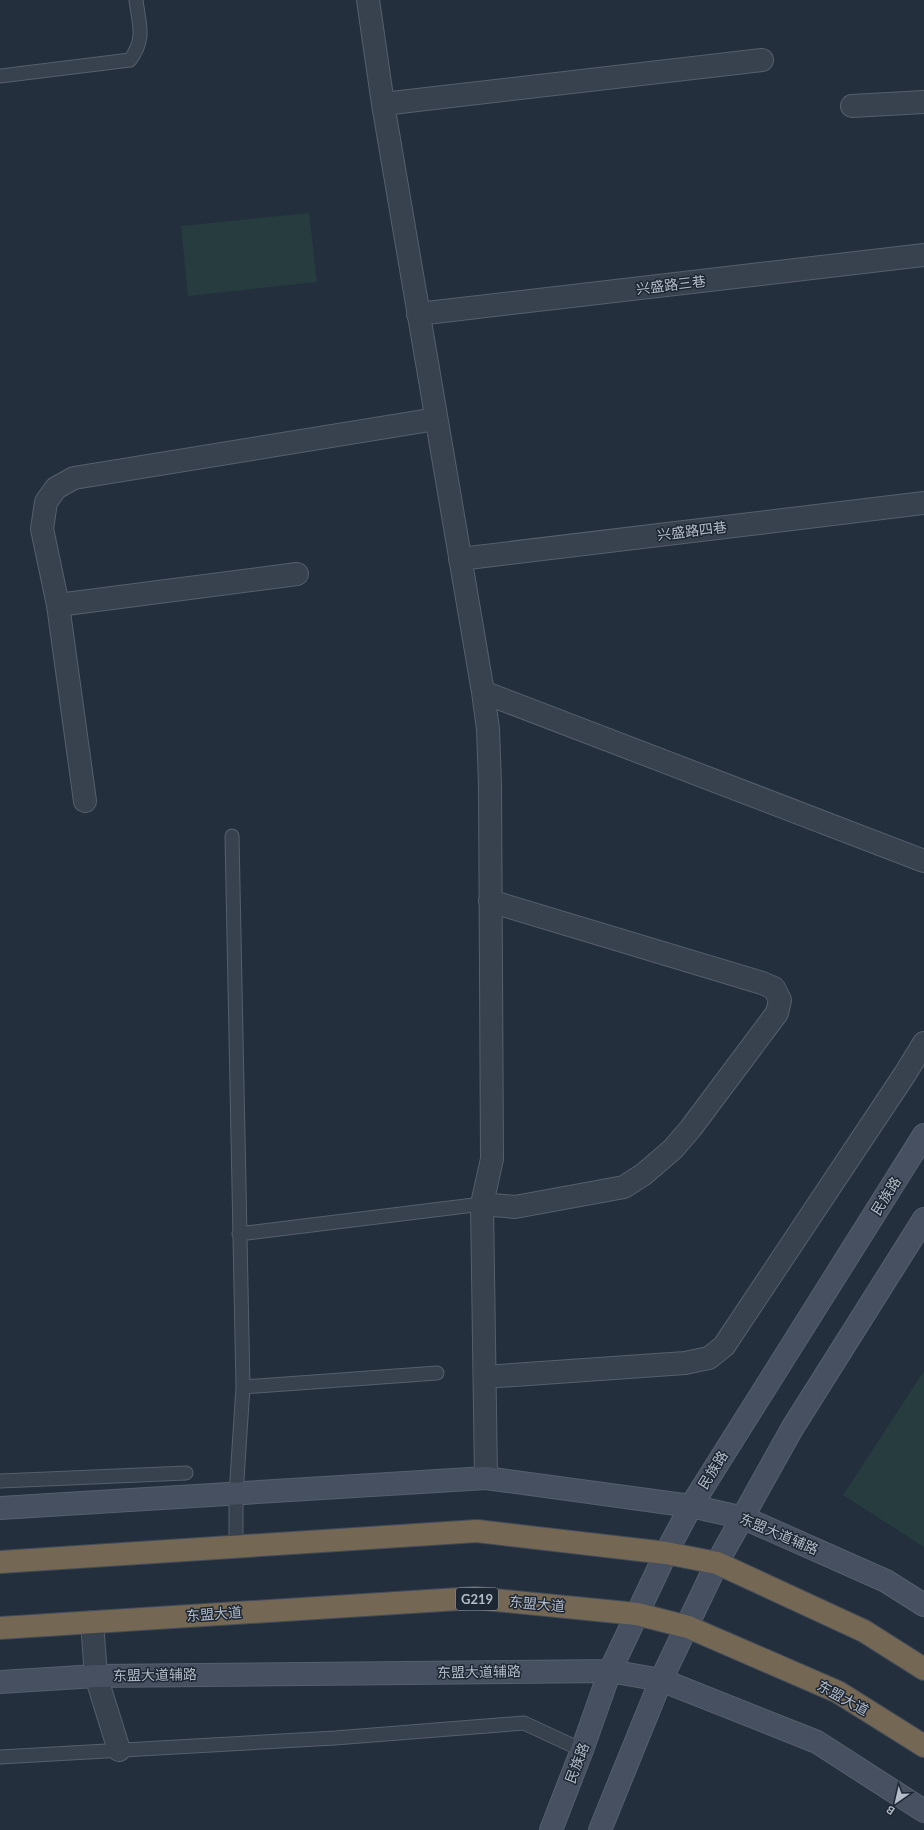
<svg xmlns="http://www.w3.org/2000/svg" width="924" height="1830" font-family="Lato,'Noto Sans SC',sans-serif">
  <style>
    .green { fill: #263c3f }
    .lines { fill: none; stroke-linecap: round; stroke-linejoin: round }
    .lane-casing { stroke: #565f6c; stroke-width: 15 }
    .street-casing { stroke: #565f6c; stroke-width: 24 }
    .secondary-casing { stroke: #565f6c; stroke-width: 24 }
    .highway-casing { stroke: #434c59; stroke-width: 24 }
    .lane { stroke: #38414e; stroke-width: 13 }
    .street { stroke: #38414e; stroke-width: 22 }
    .secondary { stroke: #465061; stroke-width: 22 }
    .highway { stroke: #746855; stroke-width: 22 }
    .labels { text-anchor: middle; stroke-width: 3; stroke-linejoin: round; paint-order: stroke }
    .shield { fill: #1d2633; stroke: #878f9c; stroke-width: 1 }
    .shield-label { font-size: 13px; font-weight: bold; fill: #b4bcc9 }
    .street-label { font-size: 14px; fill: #b4bcc9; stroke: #1d2633 }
  </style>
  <rect width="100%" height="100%" fill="#242f3e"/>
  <path class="green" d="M309,213L317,282L188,296L181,226Z
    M924,1371V1547L843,1495Z"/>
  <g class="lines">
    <g class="lane-casing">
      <path id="lane" d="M0,76L130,60C146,38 139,25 136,0
        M232,836L243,1387L236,1494V1547
        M239,1234L482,1204
        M243,1387L437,1373
        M0,1481L186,1473
        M0,1757L335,1738L524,1723L582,1750"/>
    </g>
    <g class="street-casing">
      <path id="street" d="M368,0L383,104L483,692L924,861
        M383,104L762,60
        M852,106L924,102
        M418,314L924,255
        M460,559L924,503
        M58,605L297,574
        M483,692L488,729L490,785L492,1159L482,1204L515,1207L624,1187L644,1174L673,1149L691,1128L777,1013L780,1000L774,988L762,983L490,901
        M85,801L58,605L42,529L46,502L56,488L74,478L436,419
        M482,1204L486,1478
        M485,1377L685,1363L709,1358L724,1346L905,1074L924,1043
        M92,1622L96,1676L119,1750"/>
    </g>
    <g class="secondary-casing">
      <path id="secondary" d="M0,1508L486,1478L691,1506L744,1518L886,1581L924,1605
        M0,1682L96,1676L610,1671L661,1680L817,1742L924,1811
        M551,1830L582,1750L610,1671L666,1553L691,1506L924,1135
        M600,1830L661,1680L717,1563L793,1427L924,1219"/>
    </g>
    <g class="highway-casing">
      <path id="highway" d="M0,1562L477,1531L666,1553L717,1563L864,1631L924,1669
        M0,1628L475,1598L637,1614L688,1627L838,1692L924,1746"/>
    </g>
    <use href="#lane" class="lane"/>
    <use href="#street" class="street"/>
    <use href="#secondary" class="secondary"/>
    <use href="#highway" class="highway"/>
  </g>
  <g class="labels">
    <rect class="shield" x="456" y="1588" width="42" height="22" rx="3"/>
    <g class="shield-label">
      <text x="477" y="1604">G219</text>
    </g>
    <g class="street-label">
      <text transform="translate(671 285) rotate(-7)" y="5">兴盛路三巷</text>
      <text transform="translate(692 531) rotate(-7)" y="5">兴盛路四巷</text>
      <text transform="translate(886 1196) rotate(-58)" y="5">民族路</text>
      <text transform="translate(713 1470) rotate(-58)" y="5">民族路</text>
      <text transform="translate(779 1534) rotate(23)" y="5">东盟大道辅路</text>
      <text transform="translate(537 1604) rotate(5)" y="5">东盟大道</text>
      <text transform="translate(214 1614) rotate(-4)" y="5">东盟大道</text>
      <text transform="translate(479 1672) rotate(-1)" y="5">东盟大道辅路</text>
      <text transform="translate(155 1675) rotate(-1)" y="5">东盟大道辅路</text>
      <text transform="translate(843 1698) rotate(29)" y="5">东盟大道</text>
      <text transform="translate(577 1763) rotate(-69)" y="5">民族路</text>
    </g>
  </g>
  <g transform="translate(896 1802) rotate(214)" stroke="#1d2633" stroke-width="3" paint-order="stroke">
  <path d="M0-3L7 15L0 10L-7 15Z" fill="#b4bcc9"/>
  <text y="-6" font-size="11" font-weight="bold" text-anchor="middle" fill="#b4bcc9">B</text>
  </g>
</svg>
